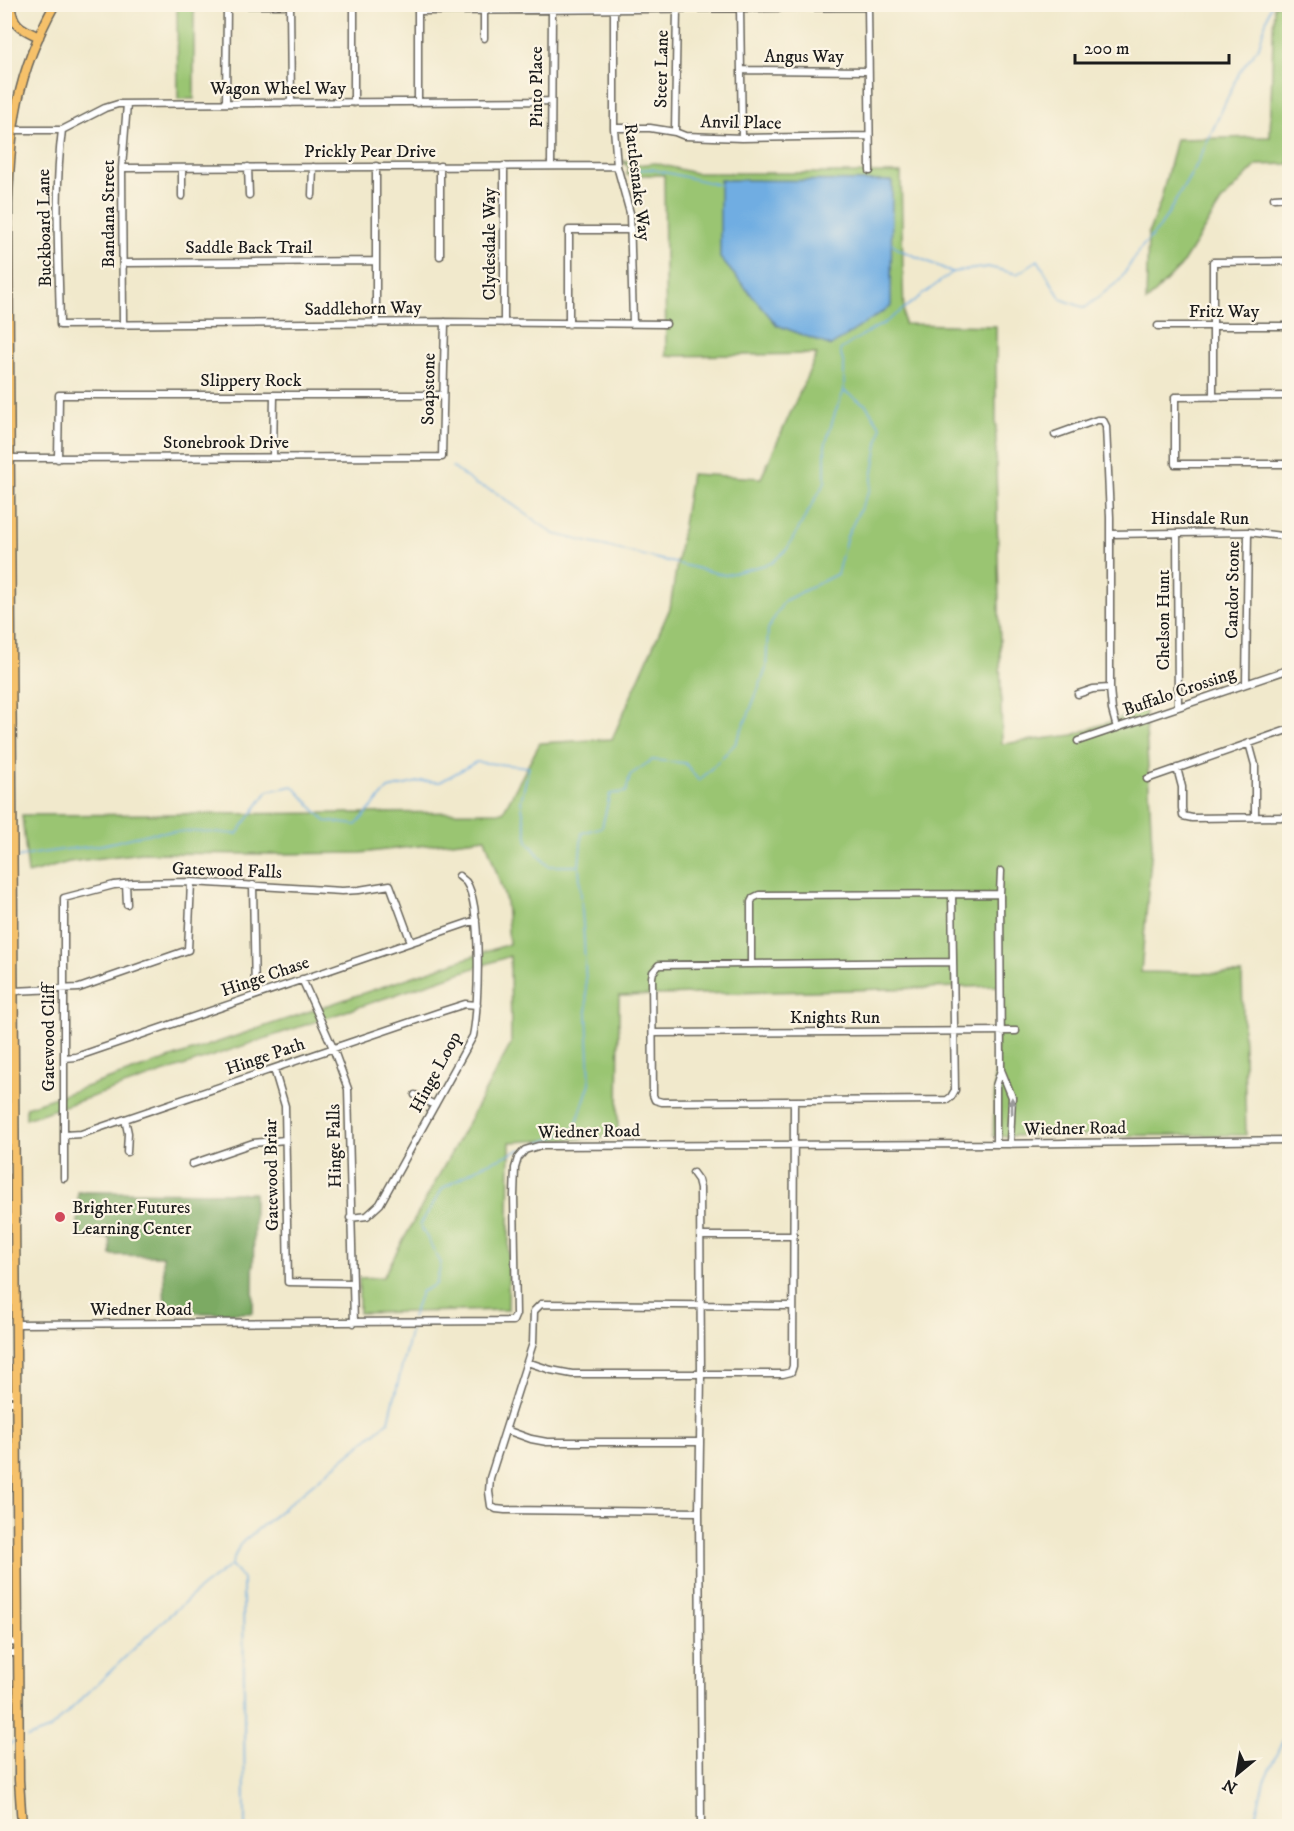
<svg xmlns="http://www.w3.org/2000/svg" width="1294" height="1831" font-family="'IM FELL DW Pica',serif">
  <style>
    .green { fill: #9ac572; stroke: #5b7047; stroke-width: 1.5 }
    .forest { fill: #7baa64; stroke: #4c6340; stroke-width: 1.5 }
    .water { fill: #70ade2; stroke: #46647f; stroke-width: 1.5 }
    .lines { fill: none; stroke-linecap: round; stroke-linejoin: round }
    .stream { stroke: #70ade2; stroke-width: 1.5 }
    .minor-casing { stroke: #67645a; stroke-width: 9 }
    .major-casing { stroke: #67645a; stroke-width: 11 }
    .minor { stroke: #fff; stroke-width: 6 }
    .major { stroke: #f6c16b; stroke-width: 8 }
    .oneway { fill: #999 }
    .poi-dot { fill: #d1495b; stroke: #fcf5e5; stroke-width: 2 }
    .labels { text-anchor: middle; stroke-width: 4.5; stroke-linejoin: round; paint-order: stroke }
    .street-label { font-size: 18px; fill: #1c1c1c; stroke: #fcf5e5 }
    .poi-label { font-size: 18px; fill: #1c1c1c; stroke: #fcf5e5; text-anchor: start }
  </style>
  <rect width="100%" height="100%" fill="#fcf5e5"/>
  <filter id="ink" filterUnits="userSpaceOnUse"><feTurbulence type="fractalNoise" baseFrequency=".0167" numOctaves="2"/><feDisplacementMap in="SourceGraphic" scale="12" xChannelSelector="R" yChannelSelector="G"/><feConvolveMatrix kernelMatrix="1 2 1 2 8 2 1 2 1" color-interpolation-filters="sRGB"/></filter>
  <filter id="wash" filterUnits="userSpaceOnUse"><feTurbulence type="fractalNoise" baseFrequency=".008" numOctaves="4" result="noise"/><feDisplacementMap in="SourceGraphic" scale="24" xChannelSelector="R" yChannelSelector="G"/><feGaussianBlur stdDeviation="1.35" result="paint"/><feColorMatrix in="noise" values="0 0 0 0 0 0 0 0 0 0 0 0 0 0 0 0 0 1.4 0 .05"/><feComposite in="paint" operator="in"/></filter>
  <g filter="url(#wash)">
    <rect width="100%" height="100%" fill="#f1e9cc"/>
    <path class="green" d="M177,5H194V99H178Z
      M1274,5H1289V164L1257,165L1221,202L1181,266L1146,302L1148,234L1160,203L1176,139L1270,137Z
      M623,161H633L635,165L655,163L695,173H901L904,324L996,326V464L1002,744L1073,735L1145,709L1152,846L1141,972L1242,974L1246,1135L993,1136L999,986L619,996L618,1137L510,1142L508,1310L359,1313V1278L383,1277L511,1044L510,956L26,1119V1107L509,944L506,901L485,838L361,853L271,854L142,853L69,862L28,874L22,815L503,812L540,743L612,739L670,608L691,474L761,478L817,354L666,356L664,175H627L629,168Z"/>
    <path class="forest" d="M78,1192L254,1193L253,1313H165L163,1256L111,1255L110,1238H78Z"/>
    <path class="water" d="M720,180L892,181L891,306L831,346L777,325L720,258Z"/>
    <g class="lines">
      <path class="stream" d="M633,170L651,169L720,185
        M892,243L898,249L952,272
        M452,467L475,484L495,492L554,534L725,575L772,563L787,549L825,482V446L835,413L844,391
        M17,858C43,851 69,849 95,846C115,843 134,836 154,833C181,830 209,832 237,834L268,791L293,786L325,821L356,825L388,789L422,781L440,782L476,762L529,767L521,801L528,842L548,866H579
        M4,861H7
        M538,1144L575,1128L590,1083L584,941L579,866L582,833L602,827L610,794L626,792L630,775L652,760L685,763L699,781L735,744L749,713L766,669L768,629L784,601L837,574L847,536L870,489L881,427L866,405L844,391V366L840,350L861,336L886,322L953,272L988,267L1017,274L1038,260L1061,299L1085,308L1120,280L1140,249L1160,227L1196,166L1239,73L1259,46L1271,4
        M412,1318L421,1292L436,1284L441,1263L420,1225L443,1188L483,1165L522,1149
        M231,1565L243,1579L245,1826
        M27,1738L49,1730L164,1620L202,1587L231,1565L240,1544L389,1421L411,1328
        M4,1749L14,1741
        M1253,1826L1264,1781L1290,1725"/>
    </g>
  </g>
  <g filter="url(#ink)">
    <g class="lines">
      <g class="minor-casing">
        <path id="minor" d="M290,4L291,103
          M354,4V103
          M868,5L870,171
          M740,8L742,138
          M614,9V128L617,166L630,213L633,323
          M484,10V38
          M419,11L868,7
          M741,70L868,71
          M226,103L227,5H290
          M418,103V4
          M614,128H650L675,132L685,136L742,138L869,136
          M4,130H62L105,108L118,104L551,101
          M62,130C54,194 59,260 60,325L445,322L666,324
          M675,132L677,8
          M551,165L552,9
          M376,166V324
          M440,166V256
          M504,166V323
          M248,167L249,195
          M122,168L617,166
          M312,195L313,167
          M182,196V168
          M1274,198L1290,197
          M123,263L375,261
          M569,324V230H631
          M123,325L122,168L127,104
          M1158,326H1290
          M1290,396L1175,397V464H1290
          M1213,397V262L1290,261
          M1055,435L1097,420H1103L1106,426L1110,517V688L1112,710L1117,728
          M273,457L274,395
          M10,458L442,457L445,322
          M58,459L59,395H443
          M1110,534L1248,532L1290,537
          M1177,534L1178,707
          M1246,684L1248,532
          M1078,694L1093,689L1110,688
          M1078,741L1290,669
          M1249,743L1255,765V817
          M1177,768L1182,787V808L1183,816L1192,818L1290,817
          M1147,779L1290,729
          M126,884L127,904
          M253,885L255,995
          M952,894L955,1090L951,1097L947,1100L662,1102L655,1100L653,1095L652,977L653,972L659,965L953,962
          M751,964V902L753,898L759,895L1000,894
          M302,979L333,1048L348,1089L354,1323
          M4,994L13,991L79,988L188,950L191,882
          M653,1033L1016,1031
          M64,1058L76,1057L476,920
          M274,1069L285,1106L288,1282L352,1283
          M1001,1070L1012,1097L1010,1144
          M415,1095L435,1105
          M125,1119L128,1133L127,1152
          M64,1135L81,1134L443,1011L465,1004L477,1005
          M996,1144V1086L1001,1070L1000,894L1001,871
          M192,1164L253,1143L285,1140
          M693,1173L698,1180L700,1188L701,1374L699,1512L701,1826
          M64,1178V898L114,885L134,883L191,882L342,891L359,890L390,885L411,942
          M350,1218L367,1216L380,1204L473,1036C479,1009 482,904 466,882C464,880 461,878 459,876
          M701,1236H793
          M17,1324L513,1321L516,1314L514,1196L515,1168L518,1158L525,1150L538,1146L996,1144L1290,1140
          M527,1362L551,1370L572,1374H783L791,1372L793,1366L794,1101
          M4,1393H16
          M4,1402H17
          M506,1430L531,1439L547,1442H699
          M699,1512L505,1510L496,1509L491,1506L489,1492L490,1478L533,1343L534,1311L541,1304L793,1306
          M4,1643L18,1642
          M4,1653H18"/>
      </g>
      <g class="major-casing">
        <path id="major" d="M10,4C13,26 20,28 39,37
          M22,1826L19,1780L8,205C10,128 16,74 55,4"/>
      </g>
      <use href="#minor" class="minor"/>
      <use href="#major" class="major"/>
    </g>
    <defs><path id="oneway-solid" d="M-6-.8H1V-3.2L6.5 0L1 3.2V.8H-6Z" transform="scale(1.5)"/></defs>
    <use class="oneway" href="#oneway-solid" transform="translate(1012 1106) rotate(-91)"/>
  </g>
  <circle class="poi-dot" cx="60" cy="1217" r="6"/>
  <g class="labels">
    <g class="street-label">
      <text x="804" y="62">Angus Way</text>
      <text transform="translate(661 69) rotate(-89)" y="6">Steer Lane</text>
      <text transform="translate(536 87) rotate(-90)" y="6">Pinto Place</text>
      <text x="278" y="94">Wagon Wheel Way</text>
      <text transform="translate(741 122) rotate(1)" y="6">Anvil Place</text>
      <text x="370" y="157">Prickly Pear Drive</text>
      <text transform="translate(638 182) rotate(83)" y="6">Rattlesnake Way</text>
      <text transform="translate(108 214) rotate(-90)" y="6">Bandana Street</text>
      <text transform="translate(44 228) rotate(-91)" y="6">Buckboard Lane</text>
      <text transform="translate(489 244) rotate(-90)" y="6">Clydesdale Way</text>
      <text x="249" y="253">Saddle Back Trail</text>
      <text transform="translate(363 308) rotate(-1)" y="6">Saddlehorn Way</text>
      <text x="1224" y="317">Fritz Way</text>
      <text x="251" y="386">Slippery Rock</text>
      <text transform="translate(428 389) rotate(-89)" y="6">Soapstone</text>
      <text x="226" y="448">Stonebrook Drive</text>
      <text x="1200" y="524">Hinsdale Run</text>
      <text transform="translate(1232 590) rotate(-89)" y="6">Candor Stone</text>
      <text transform="translate(1163 620) rotate(-90)" y="6">Chelson Hunt</text>
      <text transform="translate(1179 691) rotate(-19)" y="6">Buffalo Crossing</text>
      <text transform="translate(227 870) rotate(2)" y="6">Gatewood Falls</text>
      <text transform="translate(265 976) rotate(-19)" y="6">Hinge Chase</text>
      <text x="835" y="1023">Knights Run</text>
      <text transform="translate(48 1038) rotate(-90)" y="6">Gatewood Cliff</text>
      <text transform="translate(265 1056) rotate(-19)" y="6">Hinge Path</text>
      <text transform="translate(435 1072) rotate(-62)" y="6">Hinge Loop</text>
      <text transform="translate(1075 1128) rotate(-1)" y="6">Wiedner Road</text>
      <text transform="translate(589 1131) rotate(-1)" y="6">Wiedner Road</text>
      <text transform="translate(334 1146) rotate(-91)" y="6">Hinge Falls</text>
      <text transform="translate(271 1175) rotate(-91)" y="6">Gatewood Briar</text>
      <text x="141" y="1315">Wiedner Road</text>
    </g>
    <g class="poi-label">
      <text x="72" y="1213">Brighter Futures<tspan x="72" dy="21">Learning Center</tspan></text>
    </g>
  </g>
  <rect width="1294" height="1831" fill="none" stroke="#fcf5e5" stroke-width="24"/>
  <g transform="translate(1237 1774) rotate(210)" stroke="#fcf5e5" stroke-width="4.5" paint-order="stroke">
  <path d="M0-4.5L10 22L0 15L-10 22Z" fill="#1c1c1c"/>
  <text y="-9" font-size="16" font-weight="bold" text-anchor="middle" fill="#1c1c1c">N</text>
  </g>
  <path d="M1075 54v9h154v-9" fill="none" stroke="#1c1c1c" stroke-width="3"/>
  <text x="1084" y="54" font-size="18" fill="#1c1c1c" stroke="#fcf5e5" stroke-width="4.5" paint-order="stroke">200 m</text>
</svg>
